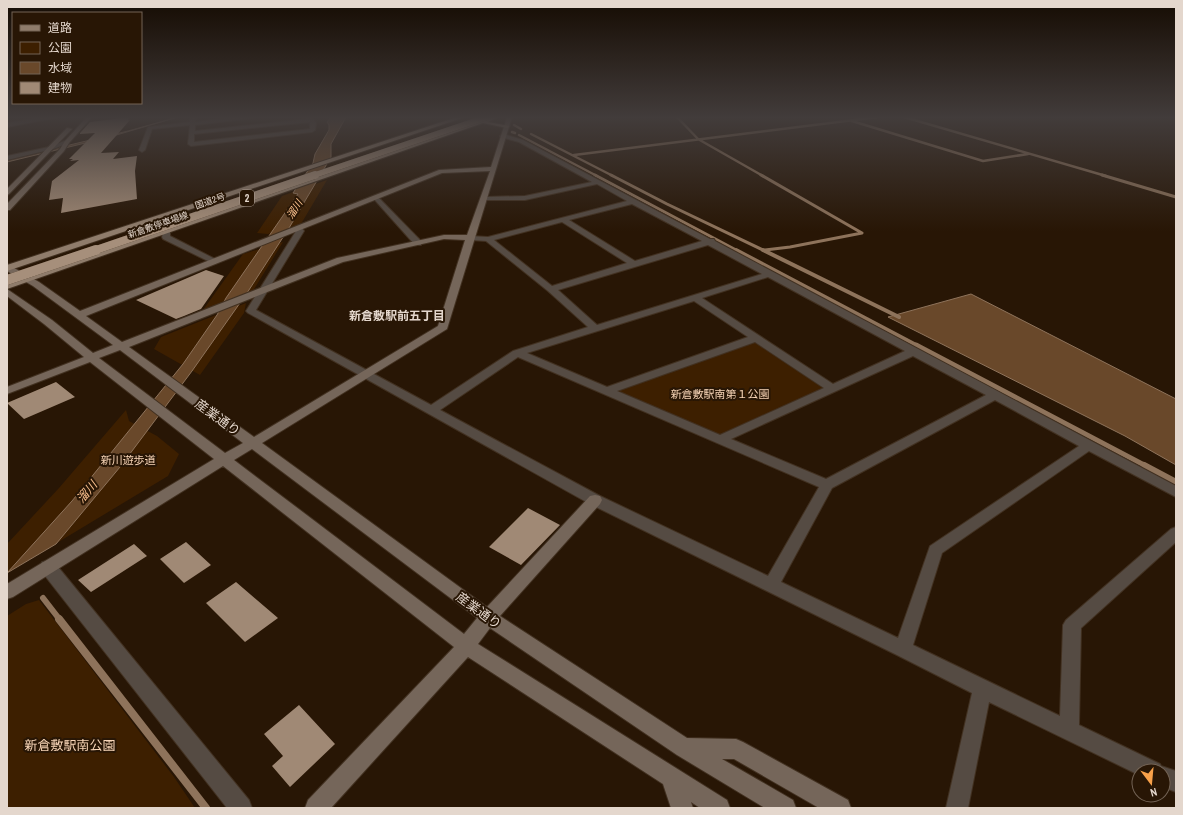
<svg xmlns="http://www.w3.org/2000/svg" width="1183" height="815" font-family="'Archivo Narrow','Noto Sans JP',sans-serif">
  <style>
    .green { fill: #3d1f00 }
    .water { fill: #69482a; stroke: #8e735b }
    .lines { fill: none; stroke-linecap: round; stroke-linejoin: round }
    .stream-far5 { stroke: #8e735b; stroke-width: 2.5 }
    .stream-far4 { stroke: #8e735b; stroke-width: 3 }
    .stream-far3 { stroke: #8e735b; stroke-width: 4 }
    .stream-far2 { stroke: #8e735b; stroke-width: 5 }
    .stream-far1 { stroke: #8e735b; stroke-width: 6 }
    .stream { stroke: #8e735b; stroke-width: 8 }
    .building { fill: #a08975 }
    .street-casing { stroke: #423121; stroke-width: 2 }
    .secondary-casing { stroke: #423121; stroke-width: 2 }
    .primary-casing { stroke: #423121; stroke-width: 2 }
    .street { fill: #554b43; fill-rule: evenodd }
    .secondary { fill: #75665a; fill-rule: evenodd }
    .primary { fill: #8f7c6b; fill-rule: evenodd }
    .highway-bridge-far2-casing { stroke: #423121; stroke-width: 6; stroke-linecap: butt }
    .highway-bridge-far1-casing { stroke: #423121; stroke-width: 8; stroke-linecap: butt }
    .highway-bridge-casing { stroke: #423121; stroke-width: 10; stroke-linecap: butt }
    .highway-bridge-far2 { stroke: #a68f7b; stroke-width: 6 }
    .highway-bridge-far1 { stroke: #a68f7b; stroke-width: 8 }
    .highway-bridge { stroke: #a68f7b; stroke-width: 10 }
    .labels { text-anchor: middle; stroke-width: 4; stroke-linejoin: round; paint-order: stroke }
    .far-street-label { font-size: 9px; fill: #e4d7cd; stroke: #281605 }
    .shield { fill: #281605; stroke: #ac9d91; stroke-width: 1 }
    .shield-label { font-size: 10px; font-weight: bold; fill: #e4d7cd }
    .far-water-label { font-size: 10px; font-style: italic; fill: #fcc28f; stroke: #281605 }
    .park-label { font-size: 11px; fill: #f8d5b7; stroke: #281605 }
    .neighbourhood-label { font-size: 12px; font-weight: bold; fill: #e4d7cd; stroke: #281605 }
    .water-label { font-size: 12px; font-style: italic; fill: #fcc28f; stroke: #281605 }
    .near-street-label { font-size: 13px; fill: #e4d7cd; stroke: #281605 }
    .near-park-label { font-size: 13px; fill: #f8d5b7; stroke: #281605 }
  </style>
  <rect width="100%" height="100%" fill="#281605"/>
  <path class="green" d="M327,180L301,224L268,234L257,233L282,196Z
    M283,242L253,291L203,310L243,254Z
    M246,303L244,313L200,375L154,349L161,337Z
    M757,341L827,387L720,435L616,391Z
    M126,410L129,421L157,436L179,454L168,476L7,573V544L59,488Z
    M39,600L174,777L195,808H7V616L26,604Z"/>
  <path class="water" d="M178,117L106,138L7,162V160L128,131Z
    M331,117H346L331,144V157L289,228L247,293L192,371L120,467L56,544L7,573L72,501L183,364L217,315L226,298L298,194L293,193L313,163L315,154L329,130V125L327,122Z
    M971,294L1176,399V465L1125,436L888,317Z"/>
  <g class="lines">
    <path class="stream-far5" d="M677,117L698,139L763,176
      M904,117L1106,176
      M852,121L983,161L1028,154
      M514,125L521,129
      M512,132L515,133
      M531,134L613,176
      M519,135L597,176
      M574,155L878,117"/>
    <path class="stream-far4" d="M595,175L738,251
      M611,175L667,204L765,251
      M761,175L862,233L790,247L765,250
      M1102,175L1176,197"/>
    <path class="stream-far3" d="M736,250L918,346
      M763,250L899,317"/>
    <path class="stream-far2" d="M916,345L1146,466"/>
    <path class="stream-far1" d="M1144,465L1176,482
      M43,598L60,620"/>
    <path class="stream" d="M59,619L206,808"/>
  </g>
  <path class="building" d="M130,117L128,120H130L101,153L119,152L113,159L137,156L135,171L137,199L61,213L63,198L49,200L52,181L79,160L70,161L73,159H69L95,133L80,134V133L90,122Z
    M206,270L224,276L201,309L184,316L176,319L136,300Z
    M56,382L75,397L24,419L7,403Z
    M528,508L560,525L521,565L489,547Z
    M186,542L211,565L184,583L160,559Z
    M134,544L147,556L91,592L78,580Z
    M236,582L278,618L245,642L206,603Z
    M299,705L335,744L290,787L272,766L283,756L264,734Z"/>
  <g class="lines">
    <g class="street-casing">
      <path id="street" d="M45,117H59L7,127V123Z
        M190,117H196L195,122L239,117H259L195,125V131L307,119L306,117H311L316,123L315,130L312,132L191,146L188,144L190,125L152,129L145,150L142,152L139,150L148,127L190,122ZM310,122V129L194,142V134Z
        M503,134L523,140L710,239H714L715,241L1176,486V497L1089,451L942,553L913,645L1060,716L1063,625L1066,620L1171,529L1176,527V542L1081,628L1079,725L1160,764L1161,766L1176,771V792L1163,787V771H1139V775L989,702L968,808H946L972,693L897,655L590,504L248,313L246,311L296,231L294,228L298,226H301L304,231L256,310L431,405L513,351L588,327L548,291L486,241L470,240L466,238L470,236L488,237L627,201L597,184L525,200H482L480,199L484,197L525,196L592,182L519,142L501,137L500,136ZM632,204L702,241L635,261L569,220ZM562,222L627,263L552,286L494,240ZM708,245L762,274L597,325L558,290ZM768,277L905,351L833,384L702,298ZM694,301L748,337L607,387L527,353ZM755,342L824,388L720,435L617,391ZM913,356L986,395L826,479L731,439ZM518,357L819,487L768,576L600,496L440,410ZM995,400L1079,446L930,546L898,638L781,582L832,488Z
        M67,140L69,141V143L53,149L7,160V156L49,147Z
        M376,196L378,197L421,241V245H415L374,199L372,198Z
        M164,229H170V236L219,261L215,264L212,263L163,239L162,237Z
        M48,561L54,562L249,800L252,808H227L42,572L40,567L42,562Z"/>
    </g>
    <g class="secondary-casing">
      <path id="secondary" d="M87,117H92L69,143L64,151L10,210H7V204L60,149L65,141Z
        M507,117H512L447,329L262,443L487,607L590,496L595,495L600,496L602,500L600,504L500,616L687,738L736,739L743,742L848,800L851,808H819L734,759H722L793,800L796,808H765L677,755L490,628L478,644L727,800L730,808H700L691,802L693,808H671L663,784L468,657L331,808H305L308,800L454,647L223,466L13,597L7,599V584L214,459L90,362L7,394V387L84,357L44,324L7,296V289L52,320L93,353L113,345L33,286L7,271V264L39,282L80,311L439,170L491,167ZM490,171L467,235H444L337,258L122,342L86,316L442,173ZM444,239L465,240L438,326L254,437L129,347L343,262ZM120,350L243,443L225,453L99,358ZM252,449L477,618L464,634L234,460Z
        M67,128L72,129L9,194L7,195V189Z"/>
    </g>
    <g class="primary-casing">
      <path id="primary" d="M457,117H465L7,271V265Z
        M490,117H498L488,122L510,126L507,128L483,123L7,289V283Z"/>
    </g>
    <use href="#street" class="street"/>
    <use href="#secondary" class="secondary"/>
    <use href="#primary" class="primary"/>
    <g class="highway-bridge-far2-casing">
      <path id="highway-bridge-far2" d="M312,176L487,117"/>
    </g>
    <g class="highway-bridge-far1-casing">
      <path id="highway-bridge-far1" d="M93,251L315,175"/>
    </g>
    <g class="highway-bridge-casing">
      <path id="highway-bridge" d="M7,280L96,250"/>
    </g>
    <use href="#highway-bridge-far2" class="highway-bridge-far2"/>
    <use href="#highway-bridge-far1" class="highway-bridge-far1"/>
    <use href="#highway-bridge" class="highway-bridge"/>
  </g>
  <linearGradient id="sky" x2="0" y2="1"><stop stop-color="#160c03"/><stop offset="0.51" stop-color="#423c3b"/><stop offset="1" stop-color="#423c3b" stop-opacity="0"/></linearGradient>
  <rect width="1183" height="231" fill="url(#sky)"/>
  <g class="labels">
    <g class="far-street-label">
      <text transform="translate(210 201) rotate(-19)" y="3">国道2号</text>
      <text transform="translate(158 225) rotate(-19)" y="3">新倉敷停車場線</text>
    </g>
    <rect class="shield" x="240" y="190" width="14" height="16" rx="3"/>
    <g class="shield-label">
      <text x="247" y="202">2</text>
    </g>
    <g class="far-water-label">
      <text transform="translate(294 209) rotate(-57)" y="4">溜川</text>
    </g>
    <g class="park-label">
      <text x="720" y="398">新倉敷駅南第１公園</text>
      <text x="128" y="464">新川遊歩道</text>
    </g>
    <g class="neighbourhood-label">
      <text x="397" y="320">新倉敷駅前五丁目</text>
    </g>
    <g class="water-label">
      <text transform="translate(87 492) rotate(-50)" y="4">溜川</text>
    </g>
    <g class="near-street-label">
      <text transform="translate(218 417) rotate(36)" y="5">産業通り</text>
      <text transform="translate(479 610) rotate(36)" y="5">産業通り</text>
    </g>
    <g class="near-park-label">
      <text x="70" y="750">新倉敷駅南公園</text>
    </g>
  </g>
  <rect width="1183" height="815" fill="none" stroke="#e4d7cd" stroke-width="16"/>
  <rect x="12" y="12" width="130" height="92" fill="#281605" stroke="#736355"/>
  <rect x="20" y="25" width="20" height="6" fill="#8f7c6b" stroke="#736355"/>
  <text x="48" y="32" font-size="12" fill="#e4d7cd">道路</text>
  <rect x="20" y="42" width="20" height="12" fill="#3d1f00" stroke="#736355"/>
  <text x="48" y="52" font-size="12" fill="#e4d7cd">公園</text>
  <rect x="20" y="62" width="20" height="12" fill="#69482a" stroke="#736355"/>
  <text x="48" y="72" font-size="12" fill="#e4d7cd">水域</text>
  <rect x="20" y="82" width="20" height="12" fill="#a08975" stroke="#736355"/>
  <text x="48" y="92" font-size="12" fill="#e4d7cd">建物</text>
  <g transform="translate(1151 783) rotate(164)"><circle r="19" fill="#281605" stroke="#736355"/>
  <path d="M0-3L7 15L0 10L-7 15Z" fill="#f8a14a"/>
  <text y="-6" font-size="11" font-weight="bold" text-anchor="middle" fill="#e4d7cd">N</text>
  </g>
</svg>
